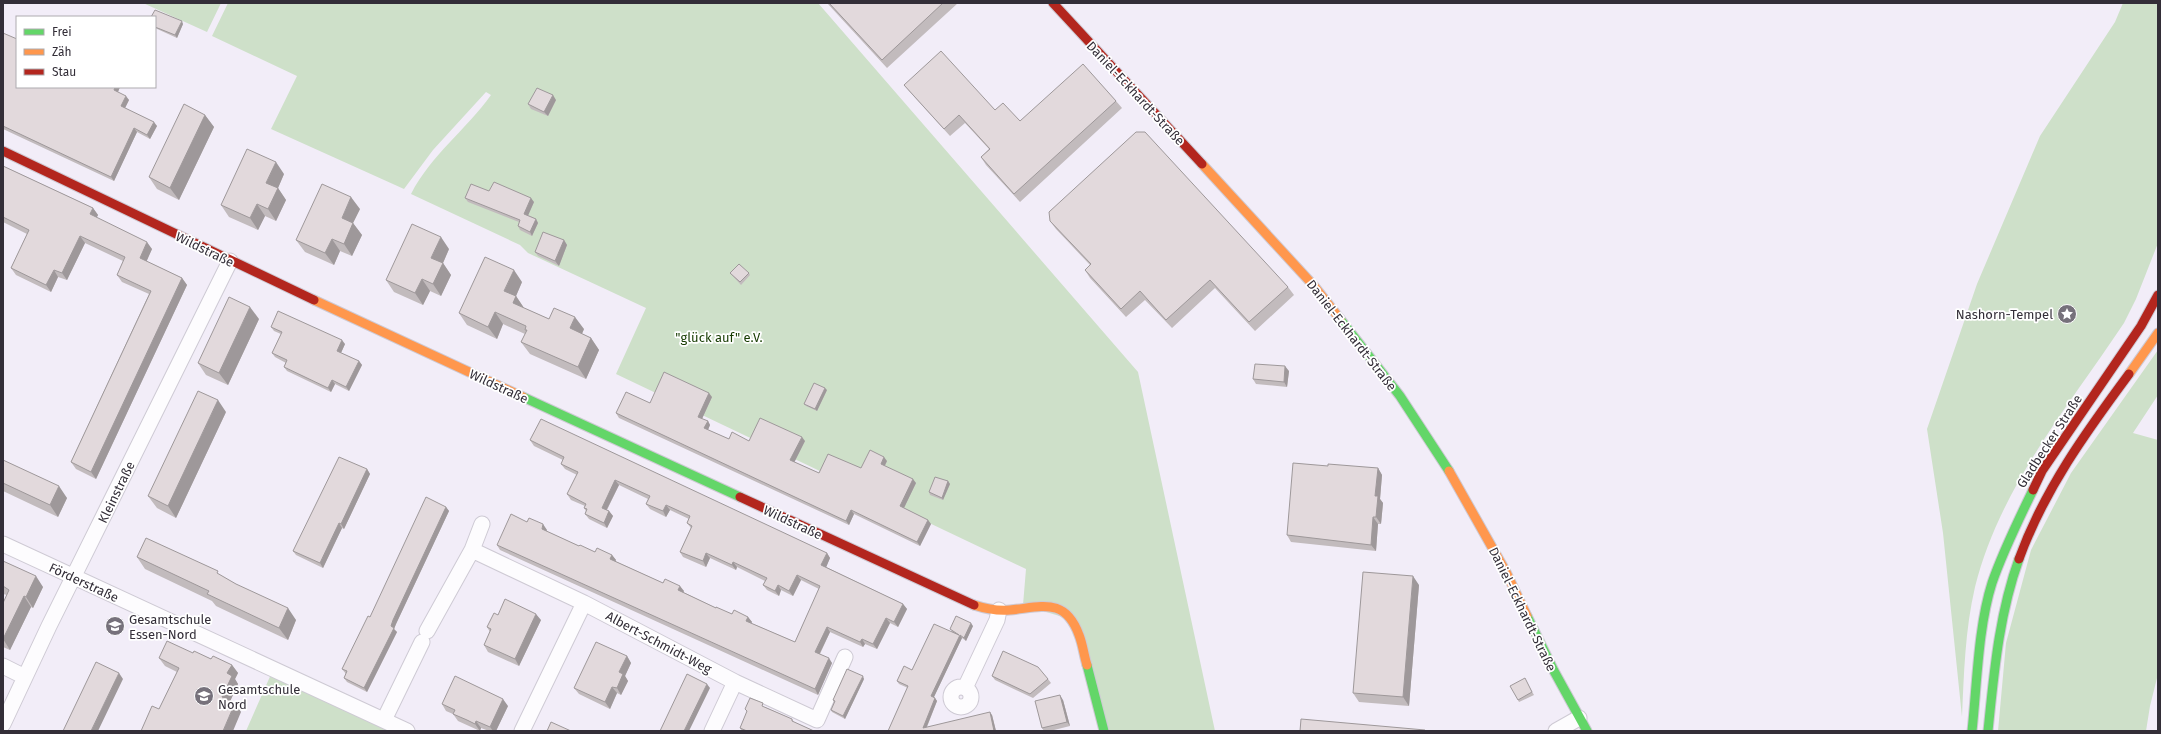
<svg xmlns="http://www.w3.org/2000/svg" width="2161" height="734" font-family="'Fira Sans',sans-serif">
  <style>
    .green { fill: #cee0c9 }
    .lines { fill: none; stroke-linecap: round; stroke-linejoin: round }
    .street-casing { stroke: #cecad4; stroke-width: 17 }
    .fast-casing { stroke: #cecad4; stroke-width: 11 }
    .slow-casing { stroke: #cecad4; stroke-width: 11 }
    .jam-casing { stroke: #cecad4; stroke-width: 11 }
    .street { stroke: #fdfcfe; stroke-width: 15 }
    .fast { stroke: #63d668; stroke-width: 9 }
    .slow { stroke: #ff974d; stroke-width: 9 }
    .jam { stroke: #b3261e; stroke-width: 9 }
    .wall { fill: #c2bbbd }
    .shaded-wall { fill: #9e989a }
    .building { fill: #e2d9dc; stroke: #9e989a }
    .labels { text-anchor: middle; stroke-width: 3.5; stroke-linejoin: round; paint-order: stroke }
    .street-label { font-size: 13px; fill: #332e38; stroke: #fff }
    .poi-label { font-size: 13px; fill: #332e38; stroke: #fff; text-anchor: start }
    .park-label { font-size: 13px; fill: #163b00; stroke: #fff }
  </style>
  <rect width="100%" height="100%" fill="#f2edf8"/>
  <path class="green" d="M143,3H221L207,32Z
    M228,3H818L1138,372L1215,731H1105L1076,621L1023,605L1026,569L616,374L646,308L528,253L520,245L411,194C431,155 466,130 491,95L486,92L433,150L404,189L271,129L297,76L212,36Z
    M2123,3H2158V243L2136,299L2124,323C2068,407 2000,487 1975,587C1965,630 1964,673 1962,717L1943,533L1927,429L1977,284L2040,136L2115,22Z
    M2158,350V395L2133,433L2158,440V674L2150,706L2146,731H1998L2006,643L2031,550L2071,473Z
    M272,672L401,731H246Z"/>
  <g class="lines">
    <g class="street-casing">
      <path id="street" d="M3,544L407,731
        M472,550L584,603L522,731
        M584,603L735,682L712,731
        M427,631L472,550L482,524
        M3,666L25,677
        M735,682L817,720L845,657
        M951 697a10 10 0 1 1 20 0a10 10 0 1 1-20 0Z
        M965,688L997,620L999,610
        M384,720L422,642
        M3,724L49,626L230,261
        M1556,731L1579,718"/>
    </g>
    <g class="fast-casing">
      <path id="fast" d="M1340,319L1400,396L1449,471
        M523,397L740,497
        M1527,616L1554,671L1587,731
        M1087,665L1104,731
        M1972,731C1977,685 1978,627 1992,583C2003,551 2018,521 2033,490
        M1988,731C1994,673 1999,614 2019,559"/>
    </g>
    <g class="slow-casing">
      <path id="slow" d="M1202,164L1314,286L1340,319
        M314,300L523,397
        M2129,374L2158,333
        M1449,471L1506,572L1527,616
        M974,605C986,609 998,611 1010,610C1042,607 1065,597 1079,635C1083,645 1084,656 1087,665"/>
    </g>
    <g class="jam-casing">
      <path id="jam" d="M1053,3L1202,164
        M3,151L314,300
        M2033,490L2042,471L2141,326L2158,295
        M740,497L974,605
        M2019,559C2044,490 2086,432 2129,374"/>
    </g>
    <use href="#street" class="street"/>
    <use href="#fast" class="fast"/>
    <use href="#slow" class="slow"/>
    <use href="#jam" class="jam"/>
  </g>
  <path class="wall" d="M827,3H958L887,68Z
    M155,17L183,24L177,38L155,28Z
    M3,33L17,87H120L118,92L129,100L125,108L157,126L150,139L137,132L114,181L3,129Z
    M904,85L995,110L1020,121L1116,101L1122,108L1020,202L986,165L981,157L989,149L965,123L950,136L910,92Z
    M556,100L548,116L531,109L528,104Z
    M205,115L214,127L179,200L157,189L149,177Z
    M3,166L93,208L98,215L96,218L152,249L146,261L182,278L187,285L96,479L76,469L71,462L149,294L122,282L117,275L123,261L85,243L67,280L58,277L51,292L16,275L11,268L27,234L3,222Z
    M284,174L278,188L286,200L276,221L265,216L258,230L229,217L221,205Z
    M489,191L534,202L528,215L536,219L538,223L532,236L520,230L518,226L519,222L468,202L465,198Z
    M360,209L353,223L362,235L352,256L340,251L334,265L305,252L296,240Z
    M1050,221L1288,287L1294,295L1255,331L1215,288L1172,328L1145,300L1126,317L1090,278L1085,270L1090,265L1056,229Z
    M564,240L567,245L559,266L538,256L535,252Z
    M449,249L443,263L451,275L441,296L430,291L423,305L394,292L386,280Z
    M730,273H749L750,275L741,285Z
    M522,282L516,296L524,308L549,319L584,329L582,334L591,338L599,350L586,379L530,354L521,342L525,334L503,324L497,339L467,325L459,313Z
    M259,319L228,385L206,375L198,363Z
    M271,327L345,344L341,353L359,361L362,365L349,391L335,384L331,392L287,371L284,367L286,363L275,357L272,353L281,334L274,331Z
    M1289,371L1287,387L1256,384L1253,379Z
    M827,390L817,411L806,406L804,404Z
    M712,397L702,419L708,421L710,425L708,430L729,439L749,441H805L794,462L819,473L861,468L887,461L885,466L916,483L904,508L928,520L931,524L920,546L854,514L849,525L619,418L616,413L650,403Z
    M226,412L176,518L157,508L148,496Z
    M530,440L827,553L830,558L826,567L903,604L907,609L898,627L890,623L877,649L865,644L863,647L830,632L820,654L832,663L818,695L500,550L497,545L527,522L547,530L546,531L579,546L595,552L612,555L616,560L615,561L663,583L684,591L683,592L716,608L732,614L748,617L752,622L751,623L795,642L819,589L801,580L793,596L781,590L779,596L767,590L763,585L765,581L737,567L736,570L710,558L706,567L683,557L680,552L691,528L687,523L689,519L670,510L666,517L650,509L646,504L648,499L619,485L607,510L609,511L613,516L607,528L589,519L585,514L586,511L584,508L585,506L571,500L567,494L577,475L565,469L561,464L563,460L534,446Z
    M3,460L67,498L58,517L3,491Z
    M1328,466L1378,468L1382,475L1380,499L1383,503L1381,524H1378L1376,551L1291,542L1287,535Z
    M367,469L370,474L344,529L342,528L323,568L296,555L293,551Z
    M948,481L950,484L943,500L930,495L929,492Z
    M446,507L449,511L396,624L394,629L397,632L367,692L347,682L344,678L346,674L342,669L370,617Z
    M137,557L220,575L296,620L288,640L216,606L212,601L145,569Z
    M3,561L43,587L33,608L31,607L10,650L3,647V603L7,595L3,594Z
    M1419,585L1409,706L1359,702L1353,693Z
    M498,615L541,620L519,666L488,652L484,645L490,632L487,627Z
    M973,626L966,641L962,638L934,697L937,701L927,727L992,715L996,731H888L908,688L899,684L897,681L912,670L952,631L950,629Z
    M193,653L232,665L238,673L235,679L238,684L230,701L241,712L159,709L177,672L165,666L159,658Z
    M627,656L631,663L625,676L628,681L621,695L617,693L610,709L579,694L574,688Z
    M992,676L1048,679L1051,683L1033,698L995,680Z
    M864,679L845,719L832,712L831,710L834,702L833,700Z
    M1526,681L1534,695L1519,702L1518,700Z
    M1063,700L1070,726L1050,731H1044L1042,728Z
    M442,704L508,706L496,731H489L481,728L480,731L458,721L453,714L446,711Z
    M765,707L792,719L794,722L814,731H742L740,728L747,712L745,709Z"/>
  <path class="shaded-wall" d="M182,21L183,24L177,38L175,35Z
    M115,87H120L117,94L114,90Z
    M553,95L556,100L548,116L544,112Z
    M126,96L129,100L124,110L121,106Z
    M205,115L214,127L179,200L170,188Z
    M154,122L157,126L150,139L147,135Z
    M134,128L137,132L114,181L111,177Z
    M276,162L284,174L275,195L266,183Z
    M278,188L286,200L276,221L268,209Z
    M351,197L360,209L353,223L362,235L352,256L344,244L342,218Z
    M531,198L534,202L527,218L524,214Z
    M257,204L265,216L258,230L250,218Z
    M93,208L98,215L95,221L90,214Z
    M536,219L538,223L532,236L530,232Z
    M80,236L85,243L67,280L62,273Z
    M441,237L449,249L443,263L451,275L441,296L433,284L431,258Z
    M332,239L340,251L334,265L325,253Z
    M564,240L567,245L559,266L555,261Z
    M147,242L152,249L145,265L140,258Z
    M54,270L58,277L51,292L46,285Z
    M514,270L522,282L516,296L524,308L513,303L504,291Z
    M182,278L187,285L96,479L91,472Z
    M422,279L430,291L423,305L415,293Z
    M250,307L259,319L228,385L219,373Z
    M495,312L503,324L497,339L488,327Z
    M575,317L584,329L579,340L570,328Z
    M591,338L599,350L586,379L578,367Z
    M342,340L345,344L340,355L337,351Z
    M359,361L362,365L349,391L346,387Z
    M1285,366L1289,371L1287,387L1284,382Z
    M332,380L335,384L331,392L328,388Z
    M825,388L827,390L817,411L815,409Z
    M709,393L712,397L701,421L698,417Z
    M218,400L226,412L176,518L168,506Z
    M708,421L710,425L707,432L704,428Z
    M802,437L805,441L793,465L790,460Z
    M884,457L887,461L883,469L881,464Z
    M1378,468L1382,475L1380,499L1383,503L1381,524L1376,517L1375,496Z
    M367,469L370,474L344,529L341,524Z
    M913,479L916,483L903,510L900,506Z
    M615,480L619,485L605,513L602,508Z
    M948,481L950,484L943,500L942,498Z
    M59,486L67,498L58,517L50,505Z
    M666,505L670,510L666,517L663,511Z
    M446,507L449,511L396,624L394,629L397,632L367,692L364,688L391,626L393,620Z
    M851,510L854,514L849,525L846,521Z
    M609,511L613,516L607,528L604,523Z
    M1373,517L1378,524L1376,551L1371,545Z
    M928,520L931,524L920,546L917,542Z
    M339,523L342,528L323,568L320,563Z
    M543,524L547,530L545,534L542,529Z
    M706,553L710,558L706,567L703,561Z
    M827,553L830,558L825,570L821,565Z
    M612,555L616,560L614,564L610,559Z
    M733,562L737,567L736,570L732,565Z
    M797,575L801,580L793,596L789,591Z
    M36,576L43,587L33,608L26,597Z
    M1413,576L1419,585L1409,706L1403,697Z
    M778,585L781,590L779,596L775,591Z
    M680,586L684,591L682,595L678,590Z
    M24,596L31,607L10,650L3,639Z
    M903,604L907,609L898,627L894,622Z
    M288,608L296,620L288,640L279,628Z
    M536,614L541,620L519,666L515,659Z
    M748,617L752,622L750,626L746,621Z
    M886,618L890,623L877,649L873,644Z
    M971,623L973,626L966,641L964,638Z
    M827,627L830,632L818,657L815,652Z
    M960,635L962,638L933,699L931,696Z
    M862,639L865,644L863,647L860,642Z
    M627,656L631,663L625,676L628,681L621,695L617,688L619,672Z
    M829,658L832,663L818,695L815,689Z
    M232,665L238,673L235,679L238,684L228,706L222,697L227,673Z
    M119,673L123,679L98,731H91Z
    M863,676L864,679L845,719L843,716Z
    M707,684L710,688L689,731H684Z
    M612,687L617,693L610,709L605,702Z
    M1060,695L1063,700L1070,726L1067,722Z
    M935,698L937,701L925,731L923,728Z
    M503,699L508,706L496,731H493L490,727Z
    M235,703L241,712L233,731H223Z
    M990,712L992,715L996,731H994Z
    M476,721L481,728L480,731L475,724Z"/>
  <path class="building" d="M829,3H943L882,60Z
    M155,10L182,21L175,35L155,27V17H151Z
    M3,33L17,39V87H115L114,90L126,96L121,106L154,122L147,135L134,128L111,177L3,126Z
    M941,51L995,110L1003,103L1020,121L1083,64L1116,101L1014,194L981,157L990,149L959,115L944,129L904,85Z
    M537,88L553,95L544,112L528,104Z
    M184,104L205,115L170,188L149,177Z
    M1136,132H1145L1288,287L1249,322L1210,280L1166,320L1140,291L1121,309L1085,270L1091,264L1050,221L1049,212Z
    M247,149L276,162L266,183L278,188L268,209L257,204L250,218L221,205Z
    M3,166L93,208L90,214L147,242L140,258L182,278L91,472L71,462L151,291L117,275L125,257L80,236L62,273L54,270L46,285L11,268L29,230L3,217Z
    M494,182L531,198L524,214L536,219L530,232L518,226L520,220L465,198L471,184L489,191Z
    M322,184L351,197L342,218L353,223L344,244L332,239L325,253L296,240Z
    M412,224L441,237L431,258L443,263L433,284L422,279L415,293L386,280Z
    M543,232L564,240L555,261L535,252Z
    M485,257L514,270L504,291L516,296L513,303L549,319L554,308L575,317L570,328L591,338L578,367L521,342L527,330H525L526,326L495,312L488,327L459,313Z
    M739,264L749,273L740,282L730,273Z
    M229,297L250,307L219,373L198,363Z
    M278,311L342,340L337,351L359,361L346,387L332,380L328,388L284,367L287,360L272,353L282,332L271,327Z
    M1255,364L1285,366L1284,382L1253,379Z
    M664,372L709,393L698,417L708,421L704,428L729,439L732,432L749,441L760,418L802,437L790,460L819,473L828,454L861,468L870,450L884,457L881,464L913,479L900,506L928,520L917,542L851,510L846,521L616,413L626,392L650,403Z
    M814,383L825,388L815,409L804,404Z
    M198,391L218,400L168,506L148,496Z
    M541,419L827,553L821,565L903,604L894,622L886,618L873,644L862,639L860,642L827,627L815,652L829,658L815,689L497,545L511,514L527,522L529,518L543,524L542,529L579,546L580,545L595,552L597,548L612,555L610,559L663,583L665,579L680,586L678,590L716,608V607L732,614L734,610L748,617L746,621L795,642L820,586L797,575L789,591L778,585L775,591L763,585L767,578L733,562L732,565L706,553L703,561L680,552L692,526L687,523L690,516L666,505L663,511L646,504L650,496L615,480L602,508L609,511L604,523L585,514L587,509L584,508L586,504L567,494L578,472L561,464L564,457L530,440Z
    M339,457L367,469L341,524L339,523L320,563L293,551Z
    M3,460L59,486L50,505L3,483Z
    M1293,463L1328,466V464L1378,468L1375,496H1378L1376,517H1373L1371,545L1287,535Z
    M935,477L948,481L942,498L929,492Z
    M426,497L446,507L393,620L391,626L394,628L364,688L344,678L347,671L342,669L368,616L370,617Z
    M146,538L218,571L217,573L236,584L288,608L279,628L207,594L209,591L137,557Z
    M3,561L36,576L26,597L24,596L3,639V603L9,590L3,586Z
    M1363,572L1413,576L1403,697L1353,693Z
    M505,599L536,614L515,659L484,645L491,629L487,627L494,613L498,615Z
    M956,616L971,623L964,638L960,635L931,696L935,698L923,728L990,712L994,731H888L908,686L897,681L904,666L912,670L934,624L959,635L950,629Z
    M167,641L193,653L194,651L211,659L213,656L232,665L227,673L232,676L222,697L235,703L223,731H141L152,706L159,709L179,668L159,658Z
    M596,642L627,656L619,672L623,674L617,688L612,687L605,702L574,688Z
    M1003,651L1038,667L1048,679L1030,694L992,676Z
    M96,662L119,673L91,731H63Z
    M847,669L863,676L843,716L831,710L835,701L833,700Z
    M687,674L707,684L684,731H660Z
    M455,676L503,699L490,727L476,721L475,724L467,720L453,714L455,710L442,704Z
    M1525,678L1532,692L1518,700L1510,686Z
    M1060,695L1067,722L1042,728L1035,701Z
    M750,698L763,703L762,706L792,719V721L814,731H747L740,728L747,711L745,709Z
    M1301,719L1425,730V731H1300Z
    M551,722L571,731H547Z"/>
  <defs>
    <g id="sight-disc" transform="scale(1)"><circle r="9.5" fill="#76717b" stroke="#fff"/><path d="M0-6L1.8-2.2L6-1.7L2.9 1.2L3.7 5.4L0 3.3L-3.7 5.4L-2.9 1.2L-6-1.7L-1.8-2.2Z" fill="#fff"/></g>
    <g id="school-disc" transform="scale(1)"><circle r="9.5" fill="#76717b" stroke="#fff"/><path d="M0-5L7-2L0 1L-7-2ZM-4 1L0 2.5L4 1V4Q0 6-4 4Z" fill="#fff"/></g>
  </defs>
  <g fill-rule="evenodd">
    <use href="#sight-disc" x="2067" y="314"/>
    <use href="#school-disc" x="115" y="626"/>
    <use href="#school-disc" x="204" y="696"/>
  </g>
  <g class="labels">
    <g class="street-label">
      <text transform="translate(1136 93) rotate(47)" y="5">Daniel-Eckhardt-Straße</text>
      <text transform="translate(205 249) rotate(26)" y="5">Wildstraße</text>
      <text transform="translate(1352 335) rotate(52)" y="5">Daniel-Eckhardt-Straße</text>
      <text transform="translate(499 386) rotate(25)" y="5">Wildstraße</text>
      <text transform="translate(2049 441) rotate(-57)" y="5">Gladbecker Straße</text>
      <text transform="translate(116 492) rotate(-64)" y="5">Kleinstraße</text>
      <text transform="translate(793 522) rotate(25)" y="5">Wildstraße</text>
      <text transform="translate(84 582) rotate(25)" y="5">Förderstraße</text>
      <text transform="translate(1523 609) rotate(64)" y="5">Daniel-Eckhardt-Straße</text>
      <text transform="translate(659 642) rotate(28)" y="5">Albert-Schmidt-Weg</text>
    </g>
    <g class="poi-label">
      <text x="2053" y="319" text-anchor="end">Nashorn-Tempel</text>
      <text x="129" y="624">Gesamtschule<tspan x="129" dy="15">Essen-Nord</tspan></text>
      <text x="218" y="694">Gesamtschule<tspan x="218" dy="15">Nord</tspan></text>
    </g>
    <g class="park-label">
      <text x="719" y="342">"glück auf" e.V.</text>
    </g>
  </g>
  <rect width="2161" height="734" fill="none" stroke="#332e38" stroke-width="8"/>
  <rect x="16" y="16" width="140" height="72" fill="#ffffff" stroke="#adabaf"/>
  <rect x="24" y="29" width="20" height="6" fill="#63d668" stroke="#adabaf"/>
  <text x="52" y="36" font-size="12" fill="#332e38">Frei</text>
  <rect x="24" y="49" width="20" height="6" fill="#ff974d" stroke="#adabaf"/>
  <text x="52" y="56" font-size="12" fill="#332e38">Zäh</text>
  <rect x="24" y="69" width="20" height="6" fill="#b3261e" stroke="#adabaf"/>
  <text x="52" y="76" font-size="12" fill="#332e38">Stau</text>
</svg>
